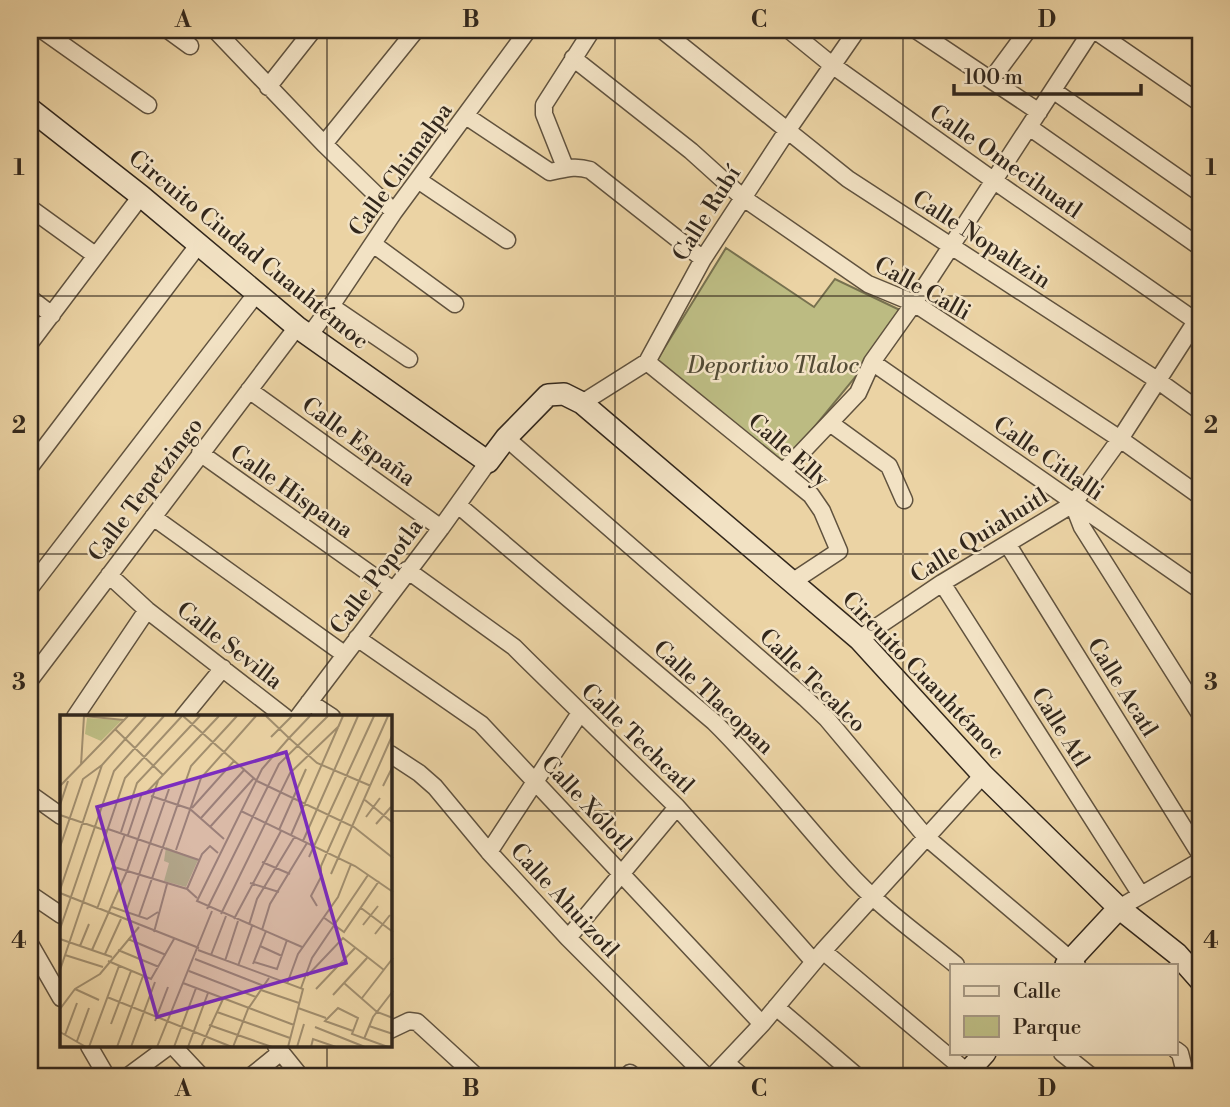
<svg xmlns="http://www.w3.org/2000/svg" width="1230" height="1107" font-family="'Libre Bodoni',serif">
  <style>
    .green { fill: #bcbb82; stroke: #77714f; stroke-width: 2 }
    .lines { fill: none; stroke-linecap: round; stroke-linejoin: round }
    .street-casing { stroke: #60523e; stroke-width: 19 }
    .secondary-casing { stroke: #32271c; stroke-width: 24 }
    .street { stroke: #f2e2c4; stroke-width: 16 }
    .secondary { stroke: #f2e2c4; stroke-width: 21 }
    .grid { fill: none; stroke: #32271c; stroke-width: 2; stroke-opacity: 0.55 }
    .labels { text-anchor: middle; stroke-width: 5; stroke-linejoin: round; paint-order: stroke }
    .street-label { font-size: 23px; fill: #32271c; stroke: #f2e2c4 }
    .park-label { font-size: 23px; font-style: italic; fill: #544c36; stroke: #f2e2c4 }
    .inset-road { fill: none; stroke: #a18e6e; stroke-width: 2 }
    .view { fill: #7b2cbf; fill-opacity: 0.15; stroke: #7b2cbf; stroke-width: 3.5 }
    .inset-edge { fill: none; stroke: #32271c; stroke-width: 3.5 }
    .neatline { fill: none; stroke: #32271c; stroke-width: 2.5 }
    .grid-label { font-size: 23px; text-anchor: middle; font-weight: bold; fill: #32271c }
  </style>
  <rect width="100%" height="100%" fill="#ebd3a4"/>
  <filter id="stains"><feTurbulence type="fractalNoise" baseFrequency=".00286" numOctaves="4"/><feColorMatrix values="0 0 0 0 .2 0 0 0 0 .09 0 0 0 0 .02 0 0 0 .5 -.17"/></filter>
  <radialGradient id="worn" r=".72"><stop offset=".6" stop-color="#630" stop-opacity="0"/><stop offset="1" stop-color="#630" stop-opacity=".3"/></radialGradient>
  <path class="green" d="M726,248L814,307L835,279L904,312L857,375L784,464L657,360Z"/>
  <g class="lines">
    <g class="street-casing">
      <path id="street" d="M42,30L148,105
        M168,30L190,46
        M215,30L324,144L394,212
        M662,30L848,179L1157,380L1200,411
        M789,30L832,65L993,180L1200,324
        M916,30L1039,112
        M1094,30L1200,103
        M573,58L691,151L742,197L868,284L914,303L1120,439L1200,496
        M991,80L1028,30
        M268,87L313,30
        M1054,91L1200,193
        M466,116L550,172C565,169 574,165 590,170L703,259
        M1029,127L1200,247
        M324,144L416,30
        M565,167L544,114V105L592,30
        M418,180L507,240
        M30,208L95,255
        M373,244L455,304
        M30,298L52,315
        M331,306L409,359
        M309,336L331,306L394,212L528,30
        M30,343L141,196
        M647,362L811,495L822,511L839,551L792,582
        M872,362L1200,590
        M249,390L441,528
        M582,403L647,362L703,259L787,131L857,30
        M830,423L889,466L904,500
        M506,438L805,698L827,719L926,837L1077,965
        M200,453L393,590
        M30,467L199,244
        M784,471L858,393L872,362L914,303L1092,30
        M1073,504L1082,527L1200,714
        M458,505L714,722C761,768 801,821 846,870C878,906 919,935 956,965
        M153,517L344,654
        M1008,545L1200,854
        M407,570L514,647L526,659L677,807L814,962
        M109,575L147,610L285,717
        M942,583L1141,895
        M30,588L256,294
        M357,638L481,724L762,1024
        M859,639L942,583L1073,504L1120,439L1200,315
        M30,680L297,327
        M309,702L332,717
        M75,717L147,610
        M183,717L223,668
        M298,717L441,528L488,462
        M390,754L419,773L435,787L489,852L568,938L707,1077
        M30,794L61,816
        M489,852L580,713
        M30,894L61,915
        M1119,908L1200,861
        M568,938L677,807
        M30,944L61,998
        M823,951L973,1077
        M776,1007L858,1077
        M390,1030L409,1021L417,1022L477,1077
        M89,1046L107,1077
        M173,1046L202,1077
        M276,1046L301,1077
        M1176,1050L1180,1053L1186,1077
        M1062,1053L1092,1077
        M726,1063L743,1077
        M630,1073L635,1077
        M127,1077L169,1046
        M250,1077L281,1052
        M712,1077L762,1024L823,951L983,775"/>
    </g>
    <g class="secondary-casing">
      <path id="secondary" d="M30,109L141,196L297,327L488,462L506,438L548,395L564,394L582,403L859,639L983,775L1119,908L1177,954L1200,980
        M1066,965L1119,908
        M963,1077L985,1053"/>
    </g>
    <use href="#street" class="street"/>
    <use href="#secondary" class="secondary"/>
  </g>
  <path class="grid" d="M327,30V717M615,30V1077M903,30V1077M30,296H1200M30,554H1200M30,811H61M390,811H1200M327,1046V1077"/>
  <g class="labels">
    <g class="street-label">
      <text transform="translate(1006 161) rotate(35)" y="8">Calle Omecihuatl</text>
      <text transform="translate(400 169) rotate(-54)" y="8">Calle Chimalpa</text>
      <text transform="translate(706 213) rotate(-58)" y="8">Calle Rubí</text>
      <text transform="translate(982 239) rotate(33)" y="8">Calle Nopaltzin</text>
      <text transform="translate(249 249) rotate(39)" y="8">Circuito Ciudad Cuauhtémoc</text>
      <text transform="translate(923 288) rotate(29)" y="8">Calle Calli</text>
      <text transform="translate(359 441) rotate(36)" y="8">Calle España</text>
      <text transform="translate(789 450) rotate(41)" y="8">Calle Elly</text>
      <text transform="translate(1049 458) rotate(35)" y="8">Calle Citlalli</text>
      <text transform="translate(145 489) rotate(-53)" y="8">Calle Tepetzingo</text>
      <text transform="translate(292 491) rotate(35)" y="8">Calle Hispana</text>
      <text transform="translate(979 535) rotate(-32)" y="8">Calle Quiahuitl</text>
      <text transform="translate(376 576) rotate(-53)" y="8">Calle Popotla</text>
      <text transform="translate(230 645) rotate(38)" y="8">Calle Sevilla</text>
      <text transform="translate(924 675) rotate(46)" y="8">Circuito Cuauhtémoc</text>
      <text transform="translate(813 680) rotate(44)" y="8">Calle Tecalco</text>
      <text transform="translate(1123 687) rotate(58)" y="8">Calle Acatl</text>
      <text transform="translate(714 697) rotate(43)" y="8">Calle Tlacopan</text>
      <text transform="translate(1061 727) rotate(58)" y="8">Calle Atl</text>
      <text transform="translate(638 738) rotate(44)" y="8">Calle Techcatl</text>
      <text transform="translate(587 803) rotate(47)" y="8">Calle Xólotl</text>
      <text transform="translate(565 900) rotate(47)" y="8">Calle Ahuizotl</text>
    </g>
    <g class="park-label">
      <text x="773" y="373">Deportivo Tlaloc</text>
    </g>
  </g>
  <g transform="translate(60 715)">
    <rect width="332" height="332" fill="#ebd3a4"/>
    <path d="M27,3L62,5L41,26L25,19ZM106,132L138,145L126,172L104,166L109,148L104,146Z" fill="#bcbb82"/>
    <path class="inset-road" d="M24,1L64,5M123,1L197,66M206,1L229,23L202,54L137,186L242,232M250,1L229,23L257,48L311,71M55,14L103,60M211,22L232,1M21,50L24,1M197,66L294,112L333,143M0,71L68,1M323,71L333,51M85,79L159,1M91,81L130,94L164,124M305,85L333,108M0,90L8,66M132,93L174,46M181,96L295,151L333,177M0,100L47,116M306,102L320,83M141,103L185,54M316,109L331,92M150,112L194,63M48,114L139,145M219,115L246,54M61,117L77,68L140,1M68,120L82,78M231,120L283,1M243,126L298,1M0,132L23,64L42,50M116,135L141,63L196,1M249,142L314,1M202,147L230,159M54,152L127,174L137,183M271,159L332,21M190,168L219,177M127,174L142,139L150,131L158,138M0,175L42,50L86,1M0,178L139,233M257,191L251,181L261,162V151L328,1M52,192L87,204L98,197M301,193L333,217M37,194L65,119M147,194L219,49L268,1M66,197L109,74M161,199L230,58L279,11M79,201L131,51L177,1M263,202L284,217L319,166M174,204L221,116M189,210L197,184L235,121M303,210L318,191M0,214L54,56L104,1M202,215L210,189L247,128M94,217L107,169M315,219L330,200M0,224L52,242M68,224L106,240M20,231L29,209M200,231L222,241M32,235L67,156L98,66M58,235L99,252M138,235L243,274L228,332M45,239L61,204M5,240L43,252M151,240L166,201M135,244L204,271M48,246L91,264L114,224M165,246L178,206M194,247L217,254L227,225M193,249L206,216M178,251L192,211M0,255L65,63L122,1M129,256L196,282M247,261L283,223L324,255M123,268L234,310M284,268L317,297L333,303M227,269L238,239L278,182L291,149M241,273L252,243L308,160M15,274L39,285M256,274L295,233M201,275L239,288M273,280L307,243M47,282L172,332M302,283L333,243M238,293L266,303M0,294L15,274L40,259L79,212M157,297L230,323M95,306L108,272M51,309L71,256M149,310L212,332M309,311L333,319M255,312L305,332M293,316L265,306L278,293L298,303L292,319L328,332M0,317L26,332M5,320L17,288M304,324L313,302L333,276M17,326L29,293M29,332L59,251M57,332L83,261M71,332L95,267M97,332L152,196M114,332L136,273M128,332L148,278M141,332L163,284M173,332L188,294L209,263M237,332L244,309M251,332L253,324L276,332"/>
    <path class="view" d="M226,37L286,248L97,302L37,92Z"/>
    <rect width="332" height="332" class="inset-edge"/>
  </g>
  <rect width="1230" height="1107" fill="none" stroke="#ebd3a4" stroke-width="77"/>
  <rect x="950" y="964" width="228" height="91" fill="#f2e2c4" stroke="#a59781" stroke-width="2"/>
  <rect x="964" y="986" width="35" height="10" fill="#f2e2c4" stroke="#a59781" stroke-width="2"/>
  <text x="1013" y="998" font-size="21" fill="#32271c">Calle</text>
  <rect x="964" y="1016" width="35" height="21" fill="#bcbb82" stroke="#a59781" stroke-width="2"/>
  <text x="1013" y="1034" font-size="21" fill="#32271c">Parque</text>
  <path d="M954 84v10h187v-10" fill="none" stroke="#32271c" stroke-width="3.5"/>
  <text x="964" y="84" font-size="21" fill="#32271c" stroke="#f2e2c4" stroke-width="5" paint-order="stroke">100 m</text>
  <rect x="38" y="38" width="1154" height="1030" class="neatline"/>
  <g class="grid-label">
    <text x="183" y="27">A</text>
    <text x="471" y="27">B</text>
    <text x="759" y="27">C</text>
    <text x="1047" y="27">D</text>
    <text x="19" y="175">1</text>
    <text x="1211" y="175">1</text>
    <text x="19" y="433">2</text>
    <text x="1211" y="433">2</text>
    <text x="19" y="690">3</text>
    <text x="1211" y="690">3</text>
    <text x="19" y="948">4</text>
    <text x="1211" y="948">4</text>
    <text x="183" y="1096">A</text>
    <text x="471" y="1096">B</text>
    <text x="759" y="1096">C</text>
    <text x="1047" y="1096">D</text>
  </g>
  <rect width="100%" height="100%" filter="url(#stains)"/>
  <rect width="100%" height="100%" fill="url(#worn)"/>
</svg>
